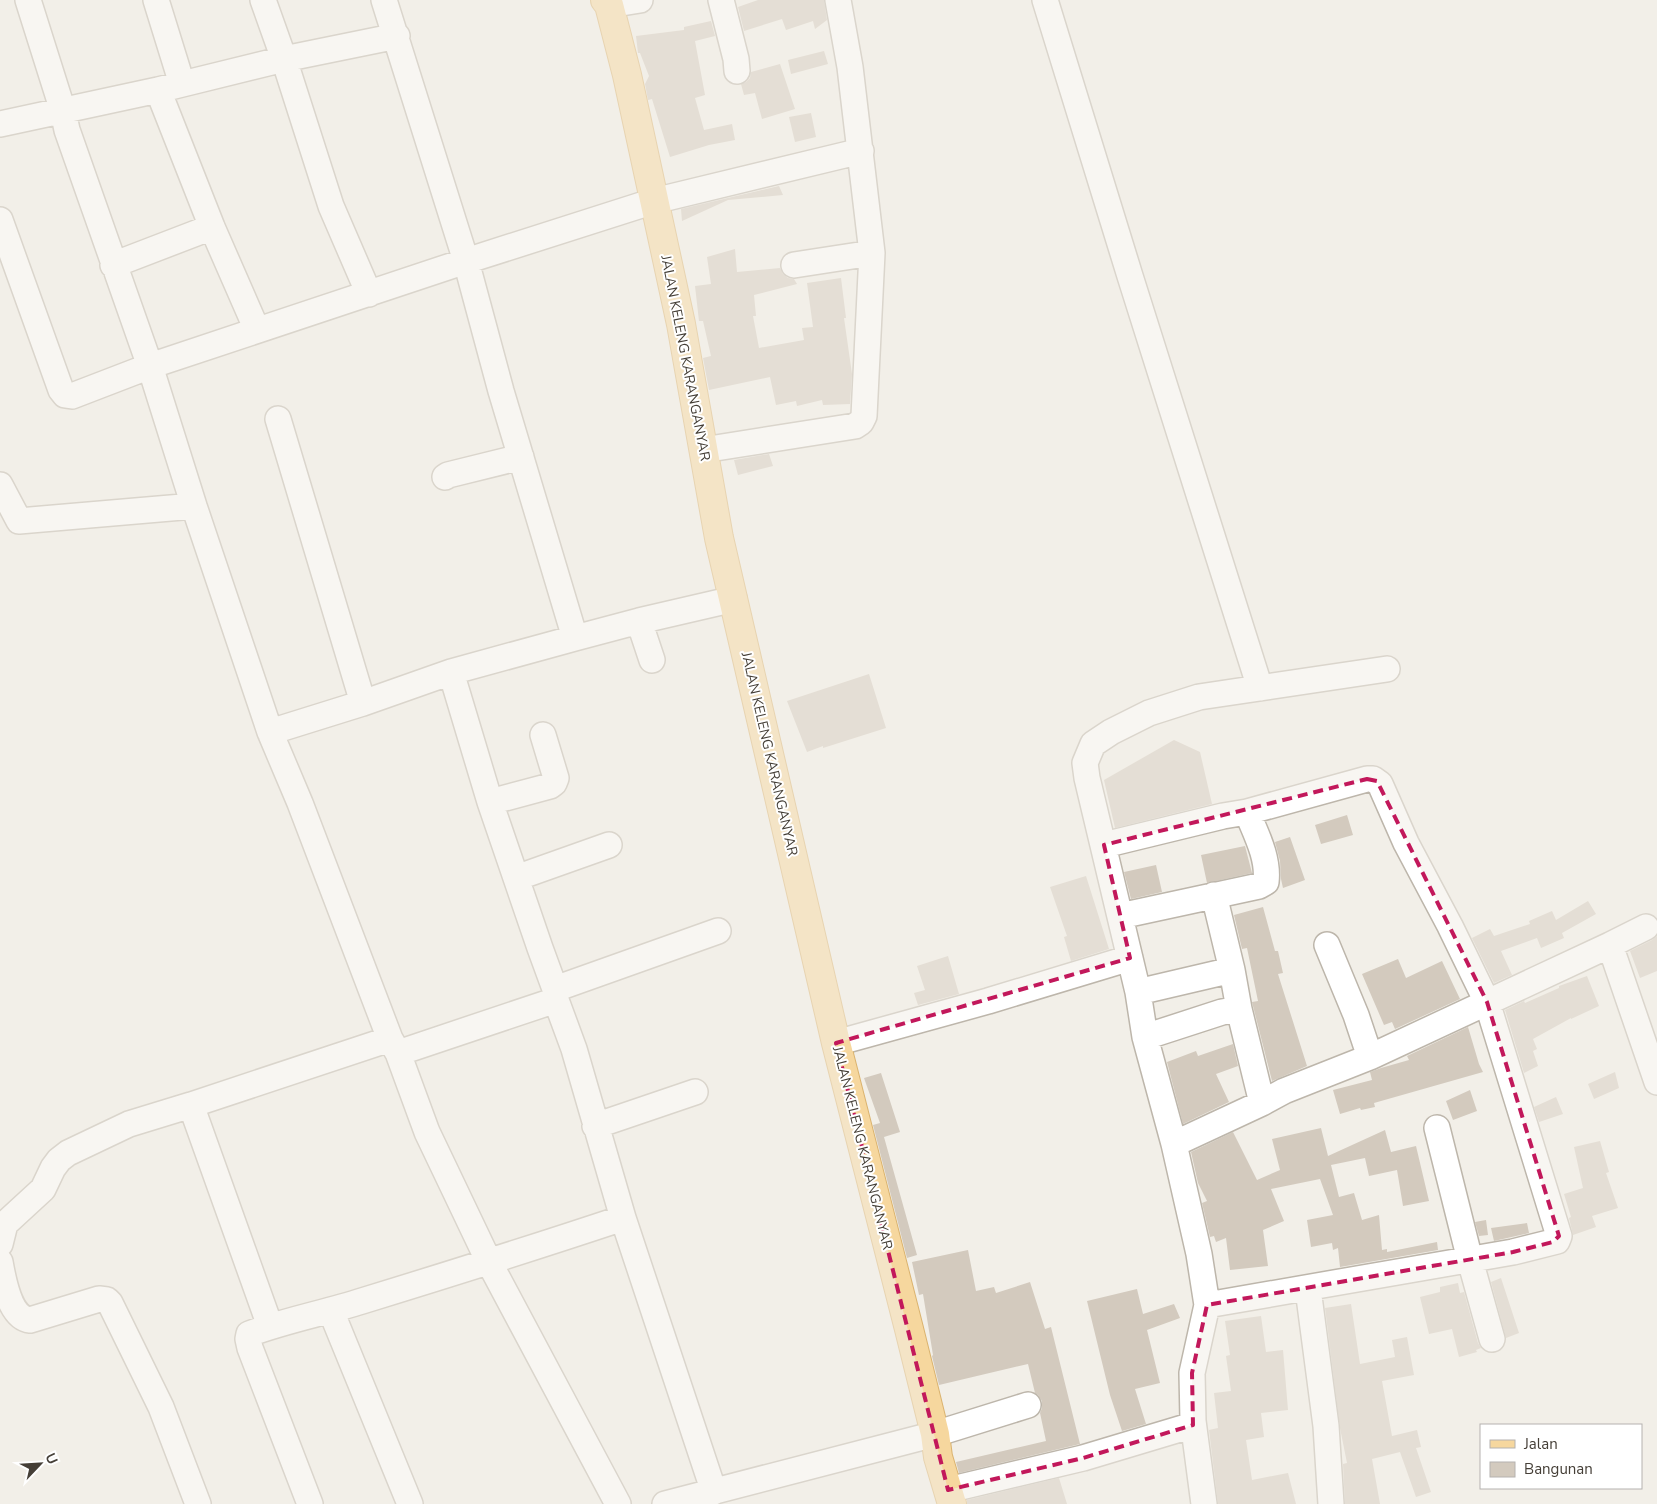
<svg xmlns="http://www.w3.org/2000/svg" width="1657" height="1504" font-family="'Nunito Sans',sans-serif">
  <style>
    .building { fill: #d3cabe }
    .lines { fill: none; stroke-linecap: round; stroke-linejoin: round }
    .minor-casing { stroke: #bdb6ab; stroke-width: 28 }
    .major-casing { stroke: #dab36f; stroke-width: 30 }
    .minor { stroke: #fff; stroke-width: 25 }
    .major { stroke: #f6d79e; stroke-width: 28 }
    .marked { fill: none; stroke: #c2185b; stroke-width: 4; stroke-dasharray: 10 6; stroke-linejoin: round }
    .labels { text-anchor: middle; stroke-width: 4; stroke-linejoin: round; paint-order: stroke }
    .street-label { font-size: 14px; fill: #453f37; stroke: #fff }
  </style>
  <rect width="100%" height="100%" fill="#f2efe8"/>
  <path class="building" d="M758,0H824L827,20L815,29L813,21L786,30L782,19L744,31L738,7Z
    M711,21L715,36L695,41L705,95L695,98L704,130L732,124L735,140L709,145L670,157L652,99L648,100L645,84L649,76L640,53H638L636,36L684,30V27Z
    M824,51L828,64L791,74L788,60Z
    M780,64L795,109L762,119L755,93L744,95L741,84L746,82L750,78L751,72Z
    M811,113L816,137L795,142L789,117Z
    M779,186L783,195L728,200L682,221L681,209Z
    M735,249L737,272L780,268L783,274L788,278L794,279L797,284L754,295L756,316H753L759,348L804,340L802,328L813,327L807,283L841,278L846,318H844L852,374L850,404L823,405L822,400L797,406L796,401L776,405L770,377L709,390L703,358L711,356L703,321H699L695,286L711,284L707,257Z
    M769,454L773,466L738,475L734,460Z
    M869,674L886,728L823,748V746L807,752L787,701Z
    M1174,740L1200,752L1212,804L1115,828L1104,780Z
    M1347,815L1353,835L1321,844L1315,825Z
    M1290,837L1305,880L1283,888L1281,879L1280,861L1275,842Z
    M1245,846L1252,873L1207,883L1201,855Z
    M1156,865L1162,892L1131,899L1124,872Z
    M1086,876L1109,949L1071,961L1064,937L1067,936L1050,887Z
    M1588,901L1596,914L1562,933L1564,938L1541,948L1537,938L1501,951L1512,975L1494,983L1472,938L1490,929L1494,936L1530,924L1529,921L1552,911L1556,920Z
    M1263,907L1275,951H1278L1283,973L1278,974L1307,1066L1272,1081L1253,1006L1252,1002L1258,1001L1247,948L1242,949L1234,915Z
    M1657,936V971L1640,978L1630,951L1652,940Z
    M948,956L959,994L918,1005L914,993L925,990L917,966Z
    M1398,959L1406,978L1442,961L1460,999L1395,1029L1392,1022L1384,1025L1362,974Z
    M1587,976L1599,1006L1571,1019V1018L1533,1039L1537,1049L1533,1051L1538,1066L1524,1073L1505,1010L1524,1001L1525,1003L1559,988V986Z
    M1468,1027L1479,1064L1483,1072L1374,1103L1375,1107L1361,1110L1360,1108L1340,1114L1333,1090L1372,1080L1370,1072L1381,1068L1409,1060L1407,1056Z
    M1233,1044L1238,1066L1216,1074L1229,1102L1183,1124L1167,1062L1196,1051L1198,1056Z
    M1615,1072L1619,1088L1594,1099L1588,1084Z
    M881,1073L900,1132L884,1137L917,1255L907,1258L873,1125L880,1123L864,1078Z
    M1470,1090L1477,1111L1453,1120L1446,1101Z
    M1556,1097L1563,1114L1539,1122L1534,1107Z
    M1321,1128L1328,1156L1385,1130L1391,1152L1416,1146L1429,1201L1403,1206L1397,1170L1369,1176L1365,1158L1331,1165L1339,1197L1354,1193L1362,1220L1379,1215L1382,1250L1387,1249V1252L1437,1242L1438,1250L1340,1267L1338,1248L1333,1250L1332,1243L1311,1247L1307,1220L1333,1215L1320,1179L1271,1189L1284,1221L1263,1230L1268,1266L1230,1270L1226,1238L1216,1242L1214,1236L1210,1237L1202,1203L1207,1201L1198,1183L1191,1152L1233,1132L1257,1180L1280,1170L1272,1139Z
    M1600,1141L1609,1172L1606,1173L1618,1208L1592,1216L1596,1227L1573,1235L1569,1218L1571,1217L1564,1194L1583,1188L1574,1147Z
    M1486,1220L1488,1235L1479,1236L1475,1222Z
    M1527,1223L1529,1233L1494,1241L1491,1228Z
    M968,1250L976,1291L994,1287L996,1293L1030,1282L1045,1329L1051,1327L1080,1444L959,1473L956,1462L1046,1441L1040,1413L1042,1408V1401L1038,1395L1035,1393L1028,1364L939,1385L932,1356L933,1355L923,1294L919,1295L912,1262Z
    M1501,1278L1519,1333L1506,1338L1491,1282Z
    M1458,1283L1460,1293L1464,1292L1478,1343L1481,1348L1476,1350L1477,1352L1459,1357L1452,1329L1429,1334L1420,1297L1440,1292V1287Z
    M1137,1289L1143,1314L1174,1304L1180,1318L1147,1330L1160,1383L1135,1389L1146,1424L1122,1431L1110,1395L1087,1301Z
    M1351,1304L1360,1364L1395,1357L1392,1340L1407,1337L1414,1375L1382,1381L1392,1436L1417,1430L1421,1447L1416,1448L1431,1492L1416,1497L1400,1452L1372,1459L1380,1504H1345L1343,1464L1347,1463L1340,1428L1325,1308Z
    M1261,1316L1266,1352L1283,1350L1288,1410L1261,1413L1264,1437L1246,1440L1252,1480L1288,1473L1296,1504H1218L1209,1430L1218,1428L1214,1393L1231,1391L1226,1356L1230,1355L1225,1321Z
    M1059,1478L1067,1504H967V1500Z"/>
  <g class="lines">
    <g class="minor-casing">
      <path id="minor" d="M28,0L63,111L67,130L150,366L194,506L270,732L300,803L390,1039L398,1053L427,1132L489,1262L618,1504
        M156,0L182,84
        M263,0L284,59L331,206L369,294
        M384,0L466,261L501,391L575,638L639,621L734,599
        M721,0L736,59L737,71
        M1045,0L1130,276L1260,688
        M609,5L640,0
        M158,90L212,227L257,330
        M0,124L158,90L284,59L397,36
        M0,220L61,390L65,395L72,396L150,366L466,261L654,201L861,151
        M113,265L212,227
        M794,265L872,253
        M278,419L363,703
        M703,450L855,426L861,422L864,416L872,253L850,67L838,0
        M445,477L448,475L521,457
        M0,485L19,521L194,506
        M639,621L652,660
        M451,672L490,802L540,948L555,989L556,1000L574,1049L623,1218L714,1492
        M270,732L363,703L451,672L575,638
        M490,802L550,786L554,783L556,778L543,735
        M1104,845L1223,816L1247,812C1256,834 1269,858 1266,882L1259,886L1120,916
        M516,878L609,845
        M1327,945L1356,1015L1370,1057
        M1610,945L1657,1082
        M1232,970L1239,1009L1262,1103
        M555,989L718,931
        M1138,992L1232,970L1214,895
        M1145,1037L1222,1012L1239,1009
        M836,1043L988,1001L1130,958
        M398,1053L556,1000
        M191,1105L270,1326
        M595,1126L695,1092
        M1437,1128L1470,1260L1492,1339
        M1174,1144L1262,1103L1284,1091L1370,1057L1610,945L1646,927
        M0,1244L5,1224L43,1189L53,1168L59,1160L68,1153L129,1124L191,1105L390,1039
        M0,1262C3,1279 10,1318 30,1320L99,1299L107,1300L110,1303L161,1407L198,1504
        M1308,1289L1326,1426L1331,1504
        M1207,1305L1513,1252L1557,1241L1559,1236L1487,1002L1450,926L1406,843L1380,784L1373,779H1367L1247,812
        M331,1311L410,1504
        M948,1490L1083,1458L1193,1425
        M310,1504L250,1348L248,1339L249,1334C286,1320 325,1313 362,1301C450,1274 536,1247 623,1218
        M665,1504L935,1434L1028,1405
        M1204,1504L1193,1421L1192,1373L1207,1305L1199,1254L1174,1144L1145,1037L1138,992L1087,778L1085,763L1093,744L1111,732L1149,713L1199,697L1387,669"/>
    </g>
    <g class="major-casing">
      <path id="major" d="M605,0L609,5L627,75L681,324L719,538L836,1043L909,1329L935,1434L938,1457L952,1504"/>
    </g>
    <use href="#minor" class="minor"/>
    <use href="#major" class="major"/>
  </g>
  <path d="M0 0H1657V1504H0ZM1367,779L1377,781L1487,1002L1559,1236L1553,1242L1513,1252L1207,1305L1192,1373L1193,1425L1083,1458L948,1490L836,1043L1130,958L1104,845Z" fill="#f2efe8" fill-opacity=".55" fill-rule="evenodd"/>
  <path class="marked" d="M1367,779L1377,781L1487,1002L1559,1236L1553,1242L1513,1252L1207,1305L1192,1373L1193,1425L1083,1458L948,1490L836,1043L1130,958L1104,845Z"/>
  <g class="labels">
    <g class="street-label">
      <text transform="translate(686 358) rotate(79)" y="5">JALAN KELENG KARANGANYAR</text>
      <text transform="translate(770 754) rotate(77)" y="5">JALAN KELENG KARANGANYAR</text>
      <text transform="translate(863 1148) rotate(76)" y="5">JALAN KELENG KARANGANYAR</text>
    </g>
  </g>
  <rect x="1480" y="1424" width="162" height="65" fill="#ffffff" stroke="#b5b2af"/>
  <rect x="1490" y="1440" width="25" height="8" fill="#f6d79e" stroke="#b5b2af"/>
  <text x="1524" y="1449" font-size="15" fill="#453f37">Jalan</text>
  <rect x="1490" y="1462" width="25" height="15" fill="#d3cabe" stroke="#b5b2af"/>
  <text x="1524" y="1474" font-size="15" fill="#453f37">Bangunan</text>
  <g transform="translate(40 1464) rotate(65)" stroke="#ffffff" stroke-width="4" paint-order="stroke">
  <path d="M0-4L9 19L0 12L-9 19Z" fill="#453f37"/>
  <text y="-8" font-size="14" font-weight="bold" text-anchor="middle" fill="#453f37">U</text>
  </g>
</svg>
